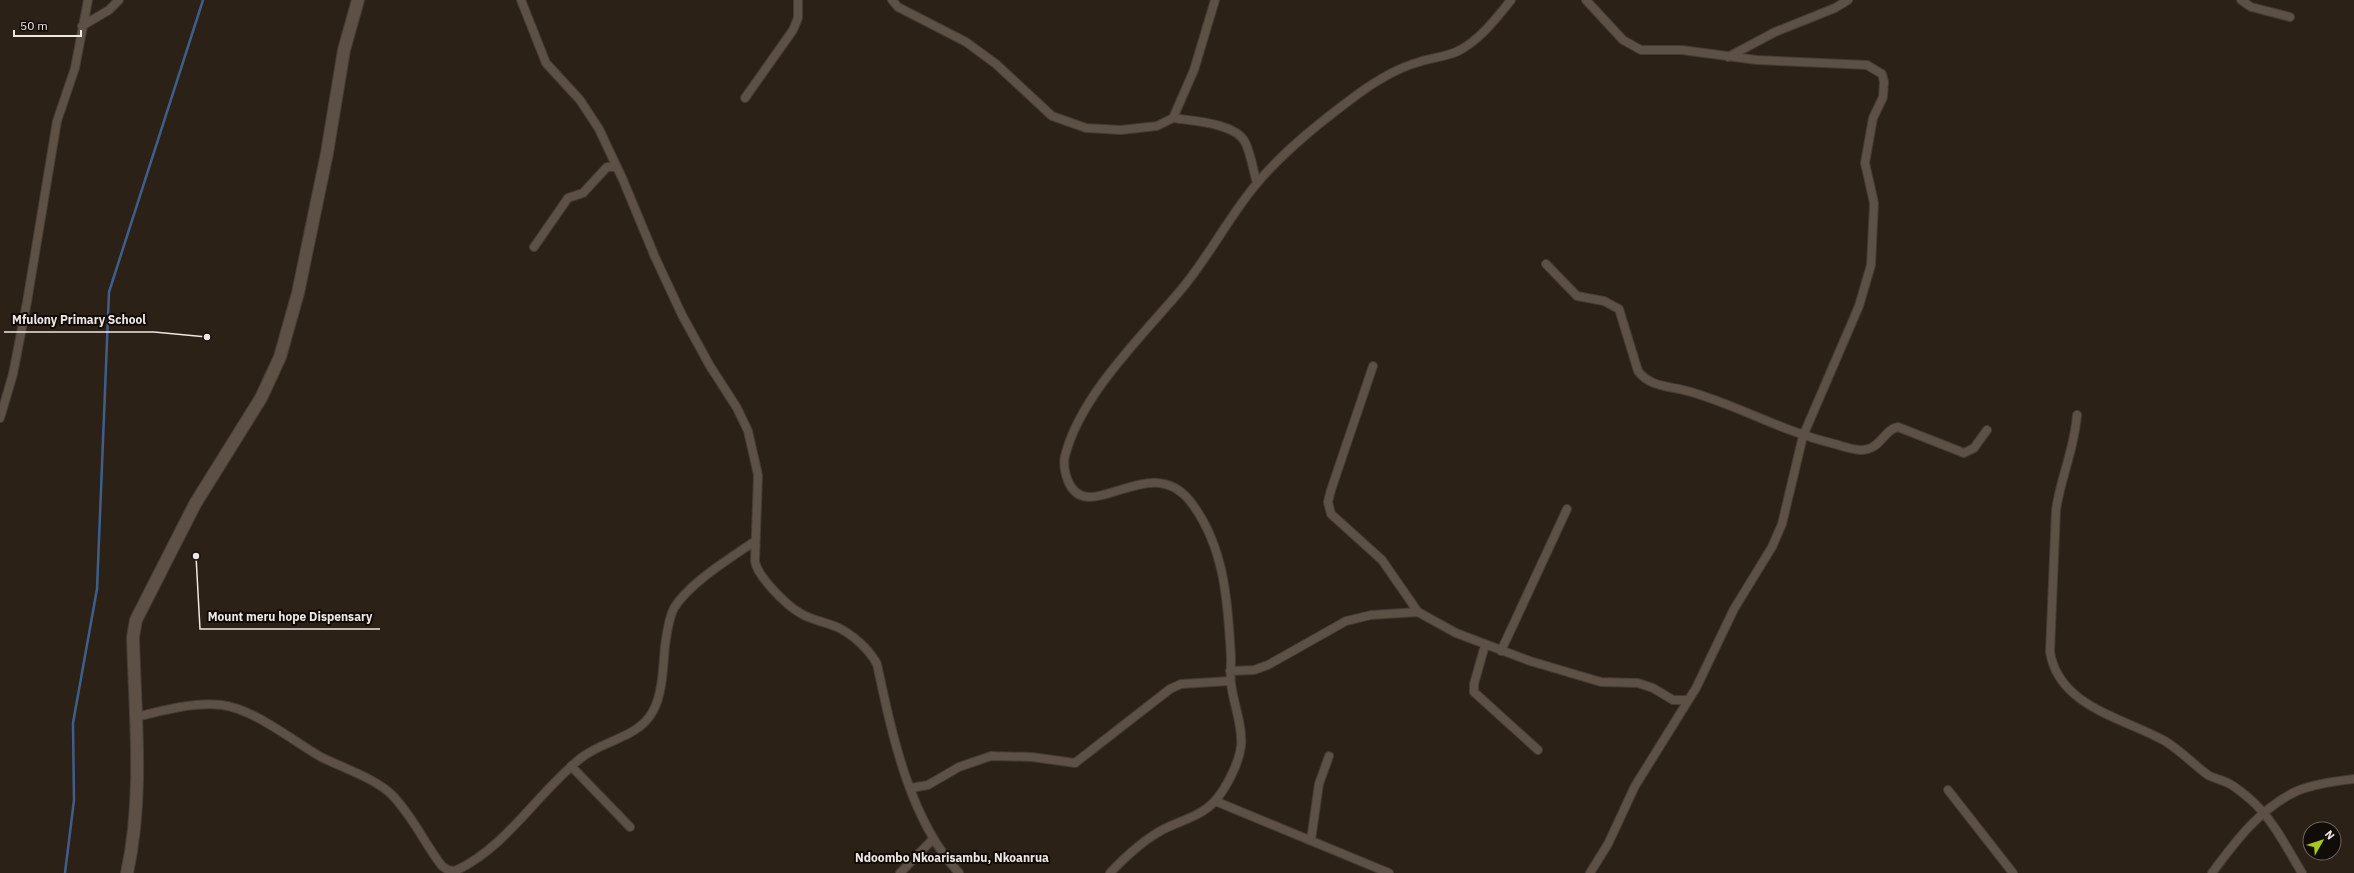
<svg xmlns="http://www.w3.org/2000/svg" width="2354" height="873" font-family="'IBM Plex Sans',sans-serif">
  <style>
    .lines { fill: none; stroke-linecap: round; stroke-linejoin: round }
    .stream { stroke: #3e5f8c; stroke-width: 2.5 }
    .street-casing { stroke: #443b34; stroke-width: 10 }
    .secondary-casing { stroke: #443b34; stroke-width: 14 }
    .street { stroke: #5d5045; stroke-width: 8 }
    .secondary { stroke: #5d5045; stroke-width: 12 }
    .labels { text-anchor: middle; stroke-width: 4; stroke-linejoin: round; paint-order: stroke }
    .neighbourhood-label { font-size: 12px; font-weight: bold; fill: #efe7e1; stroke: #110c08 }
    .leader { fill: none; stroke: #efe7e1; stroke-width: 1.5 }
    .callout-dot { fill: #efe7e1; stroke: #110c08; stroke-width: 1.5 }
    .callout-label { font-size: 12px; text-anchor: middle; font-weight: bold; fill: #efe7e1; stroke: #110c08; stroke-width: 4; stroke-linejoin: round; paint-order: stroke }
  </style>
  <rect width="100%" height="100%" fill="#2c2117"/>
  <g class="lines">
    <path class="stream" d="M65,873L74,800L73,723L97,589L109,292L203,0"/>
    <g class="street-casing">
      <path id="street" d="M521,0L546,63L580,100L599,129L623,180L655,257L682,315L710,366L737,408L748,431L758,475L755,561C757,576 786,605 800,613C811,620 825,622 837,627C852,634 869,649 877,664C892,734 909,819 959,873
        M892,0L898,7L966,42L996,64L1052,116L1086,128L1121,130L1157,126L1173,118L1194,70L1215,0
        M1586,0L1623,40L1641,50H1682L1757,60L1867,65L1882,74L1884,82L1883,97L1873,118L1865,163L1874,203L1871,265L1859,306L1803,436L1782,524L1772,547L1734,609L1696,688L1635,786L1608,844L1590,873
        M2241,0L2251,7L2290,17
        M82,26L109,10L119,0
        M1728,57L1775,32L1835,8L1848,0
        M745,98L793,30L798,18V0
        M1173,118C1193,121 1235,123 1245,142C1251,154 1253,170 1257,183
        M534,247L568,198L583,193L607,167H616
        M1546,264L1577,296L1604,301L1619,309L1638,371C1650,388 1673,386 1691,392C1739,406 1782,431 1831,443C1840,445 1851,450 1861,450C1881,450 1884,429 1898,427L1964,453L1974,448L1987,430
        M1373,366L1331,490L1328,502L1331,514L1382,560L1418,612
        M2077,415C2074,451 2061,476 2056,510L2050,652C2059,707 2124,718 2165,741C2181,751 2193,764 2208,775C2215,779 2223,780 2230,784C2237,788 2244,794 2250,799C2272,818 2287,848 2302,873
        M0,418L13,374L27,302L57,121L75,68L88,0
        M1485,645L1474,684V692L1538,750
        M1501,651L1567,509
        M1230,671L1254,670L1268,665L1346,621L1371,615L1418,612L1456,633L1530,661L1601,682L1638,683L1653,688L1673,700H1688
        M137,717C163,710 195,702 222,705C254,709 293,741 321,757C343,768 377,779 393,796C413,817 425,844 442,866L448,870L455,871C507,847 537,793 581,758C603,740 639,738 653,711C663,693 663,666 665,646C667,633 668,620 674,608C690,582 731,558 755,541
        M571,766L630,827
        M911,788L928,785L959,767L991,756L1032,757L1075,763L1170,689L1181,684L1230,681
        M1948,790L2013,873
        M1215,801L1389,873
        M1311,840L1319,784L1329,756
        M900,873L933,839
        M1110,873C1126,856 1143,840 1164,829C1180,821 1201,816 1214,802C1226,789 1239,763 1241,746C1243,725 1233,703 1231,683C1230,675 1231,666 1231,658C1228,603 1225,546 1190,501C1149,449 1088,529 1068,481C1065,473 1063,464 1065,456C1080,396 1141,337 1180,291C1209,257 1229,216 1258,182C1286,149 1323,120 1358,94C1376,81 1397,68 1419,62C1431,58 1444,57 1456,52C1478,42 1496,19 1511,0
        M2212,873C2235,842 2260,808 2297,791C2314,784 2336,781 2354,779"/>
    </g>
    <g class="secondary-casing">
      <path id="secondary" d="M127,873C144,795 135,716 133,637L136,620L195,504L261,398L280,357L298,293L327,153L344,50L358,0"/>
    </g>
    <use href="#street" class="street"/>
    <use href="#secondary" class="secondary"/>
  </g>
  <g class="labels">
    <g class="neighbourhood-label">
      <text x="952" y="862">Ndoombo Nkoarisambu, Nkoanrua</text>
    </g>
  </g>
  <path class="leader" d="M207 337L154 332H4M196 556L200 629H380"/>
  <g class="callout-dot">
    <circle cx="207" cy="337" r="4"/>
    <circle cx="196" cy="556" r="4"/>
  </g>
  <g class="callout-label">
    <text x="79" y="324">Mfulony Primary School</text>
    <text x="290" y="621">Mount meru hope Dispensary</text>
  </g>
  <g transform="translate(2322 841) rotate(51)"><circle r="19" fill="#110c08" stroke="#6a645f"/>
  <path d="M0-3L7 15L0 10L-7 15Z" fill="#a6c820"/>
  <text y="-6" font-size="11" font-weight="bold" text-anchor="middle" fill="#efe7e1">N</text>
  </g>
  <path d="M14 30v6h67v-6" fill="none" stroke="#efe7e1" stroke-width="2"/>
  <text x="20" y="30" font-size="12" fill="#efe7e1" stroke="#110c08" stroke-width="3" paint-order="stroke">50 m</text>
</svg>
